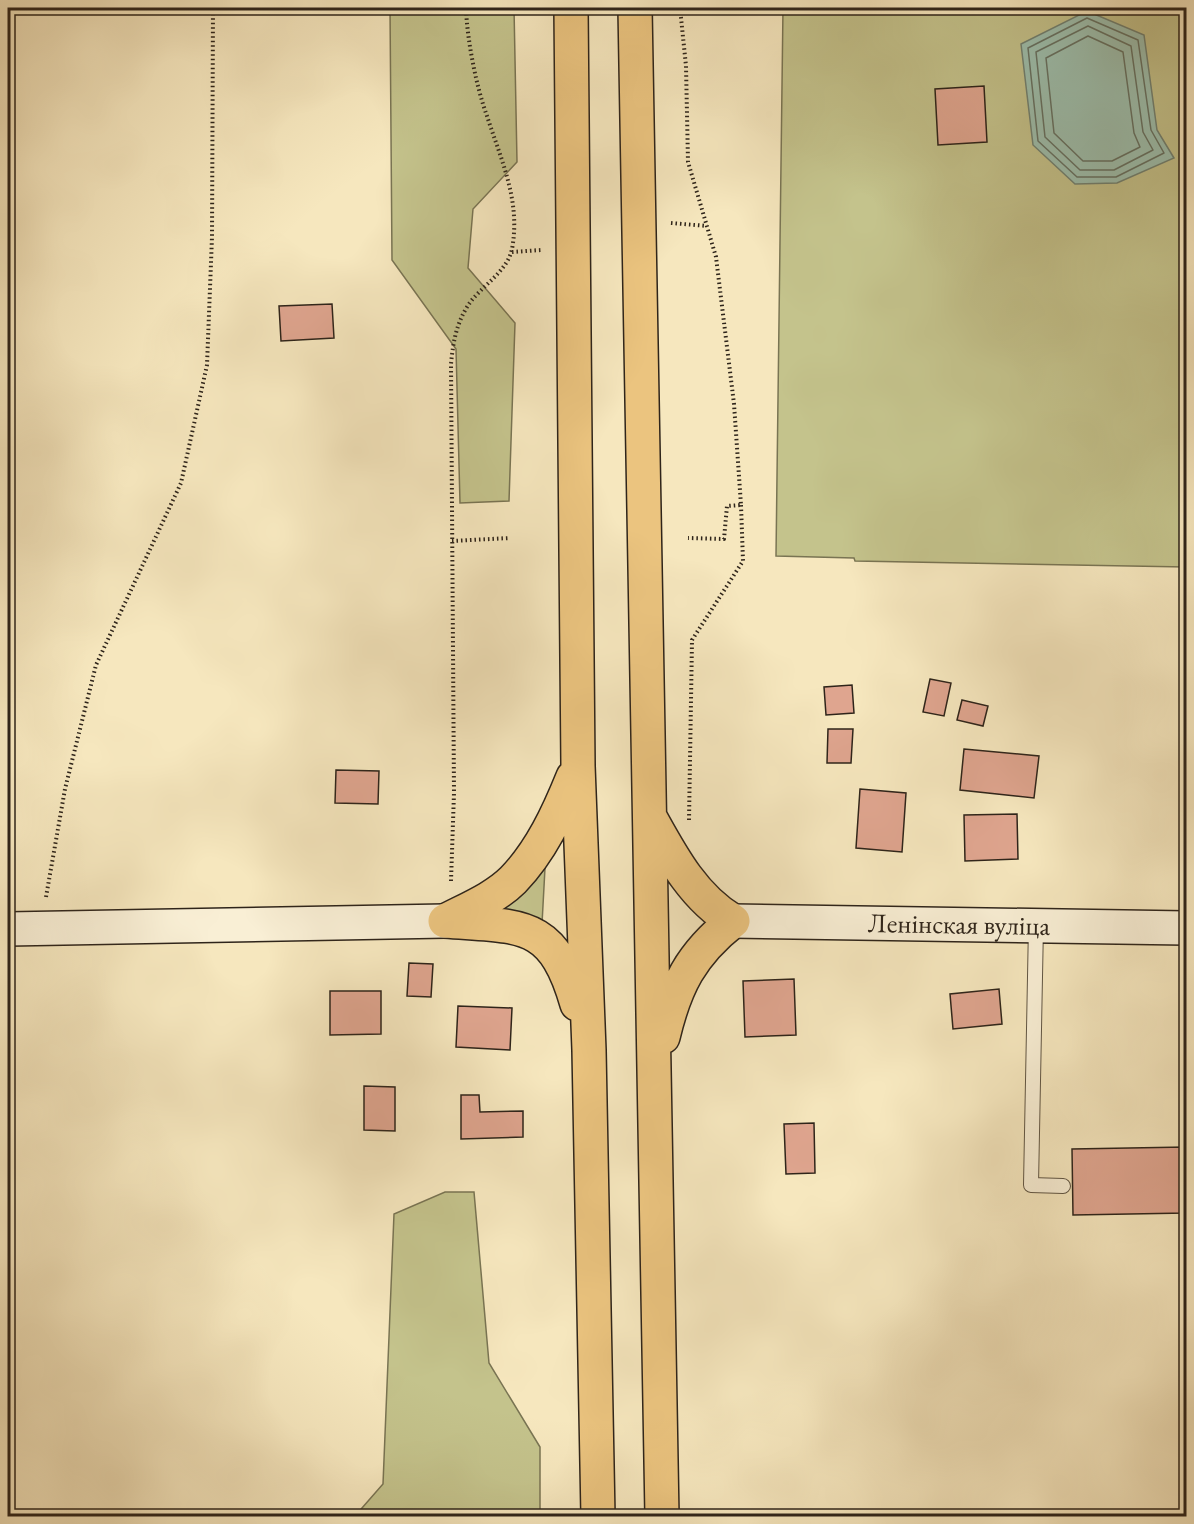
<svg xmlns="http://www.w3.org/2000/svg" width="1194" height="1524" font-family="'EB Garamond',serif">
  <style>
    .green { fill: #c4c38c; stroke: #797453; stroke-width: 1.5 }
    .water { fill: #9dc0af; stroke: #718273; stroke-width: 1.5 }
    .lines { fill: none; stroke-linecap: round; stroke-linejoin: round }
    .shore { stroke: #667264; stroke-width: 1.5 }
    .building { fill: #dfa58f; stroke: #2e241a; stroke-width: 1.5 }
    .lane-casing { stroke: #605543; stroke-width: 16 }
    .secondary-casing { stroke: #2e241a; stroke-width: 36 }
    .highway-casing { stroke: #2e241a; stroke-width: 36 }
    .path { stroke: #2e241a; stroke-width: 4; stroke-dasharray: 1.5 3; stroke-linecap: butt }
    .lane { stroke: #f9efd5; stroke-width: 14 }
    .secondary { stroke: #f9efd5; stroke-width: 33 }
    .highway { stroke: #ebc47f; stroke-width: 33 }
    .labels { text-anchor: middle; stroke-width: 4.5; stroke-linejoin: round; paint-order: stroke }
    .street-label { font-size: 27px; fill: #2e241a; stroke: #f9efd5 }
  </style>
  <rect width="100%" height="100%" fill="#f6e7be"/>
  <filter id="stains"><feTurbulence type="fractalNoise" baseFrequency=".00333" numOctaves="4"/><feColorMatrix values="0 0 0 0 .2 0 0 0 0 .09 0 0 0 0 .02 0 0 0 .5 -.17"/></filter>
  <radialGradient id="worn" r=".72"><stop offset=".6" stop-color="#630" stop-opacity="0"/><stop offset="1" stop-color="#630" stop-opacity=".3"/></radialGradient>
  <path class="green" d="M390,8H514L517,162L473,209L468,268L515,323L509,501L460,503L456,349L392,260Z
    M783,8H1186V567L855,561L854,558L776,556Z
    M545,868L542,924L498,907Z
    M445,1192H474L489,1363L540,1447V1516H355L383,1484L394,1214Z"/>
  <path class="water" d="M1087,11L1144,35L1157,130L1174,158L1117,183L1075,184L1033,145L1021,44Z"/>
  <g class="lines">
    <path class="shore" d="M1087,18L1138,40L1151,130L1164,153L1116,177H1077L1038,141L1028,48Z
      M1088,26L1131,46L1143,132L1153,150L1114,170H1080L1045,137L1036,52Z
      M1088,36L1123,52L1134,133L1140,147L1112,161H1083L1054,133L1046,58Z"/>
  </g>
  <path class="building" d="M984,86L987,142L938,145L935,89Z
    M332,304L334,338L281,341L279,306Z
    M930,679L951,683L944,716L923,712Z
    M852,685L854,713L826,715L824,687Z
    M962,700L988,706L983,726L957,720Z
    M828,729H853L851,763H827Z
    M964,749L1039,756L1034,798L960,790Z
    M336,770L379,771L378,804L335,803Z
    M860,789L906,793L902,852L856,848Z
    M1017,814L1018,859L965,861L964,815Z
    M409,963L433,964L431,997L407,996Z
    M794,979L796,1035L745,1037L743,981Z
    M999,989L1002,1024L953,1029L950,994Z
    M330,991H381V1034L330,1035Z
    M458,1006L512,1008L510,1050L456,1047Z
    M364,1086L395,1087V1131L364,1130Z
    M461,1095H479L480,1112L523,1111V1137L461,1139Z
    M814,1123L815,1173L786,1174L784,1124Z
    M1186,1147V1213L1073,1215L1072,1149Z"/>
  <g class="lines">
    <g class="lane-casing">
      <path id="lane" d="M1036,925L1031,1185L1063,1186"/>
    </g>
    <g class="secondary-casing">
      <g id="secondary">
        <path id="s1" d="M733,921L1186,928"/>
        <path d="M8,929L445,921"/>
      </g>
    </g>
    <g class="highway-casing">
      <path id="highway" d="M571,8L578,766L589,1050L598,1516
        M635,8L662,1516
        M651,819C672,857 694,898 733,921C691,954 675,986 663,1037
        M445,921C522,927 553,920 577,1004
        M445,921C468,909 495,898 513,880C541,851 558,814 573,777"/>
    </g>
    <path class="path" d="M680,8L686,66L688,162L716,257L734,404L741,505L727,506L724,539L688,538
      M671,223L707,226
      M512,252L541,250
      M452,541L510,538
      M689,820L692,640L743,561L741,505
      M451,881L454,793L451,364C453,343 456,325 467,307C479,287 507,273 512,249C521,201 501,160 487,116C476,86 467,39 466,8
      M46,897L65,789L96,665L181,483L207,365L212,237L213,8"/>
    <use href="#lane" class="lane"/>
    <use href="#secondary" class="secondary"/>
    <use href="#highway" class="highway"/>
  </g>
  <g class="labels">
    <g class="street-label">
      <text dy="9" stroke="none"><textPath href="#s1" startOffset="226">Ленінская вуліца</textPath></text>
    </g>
  </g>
  <rect width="1194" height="1524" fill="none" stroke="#f6e7be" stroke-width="30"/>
  <rect x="9" y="9" width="1176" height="1506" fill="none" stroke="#2e241a" stroke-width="3"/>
  <rect x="15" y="15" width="1164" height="1494" fill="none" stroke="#2e241a" stroke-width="1.5"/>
  <rect width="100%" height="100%" filter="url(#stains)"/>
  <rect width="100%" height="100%" fill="url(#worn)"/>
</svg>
